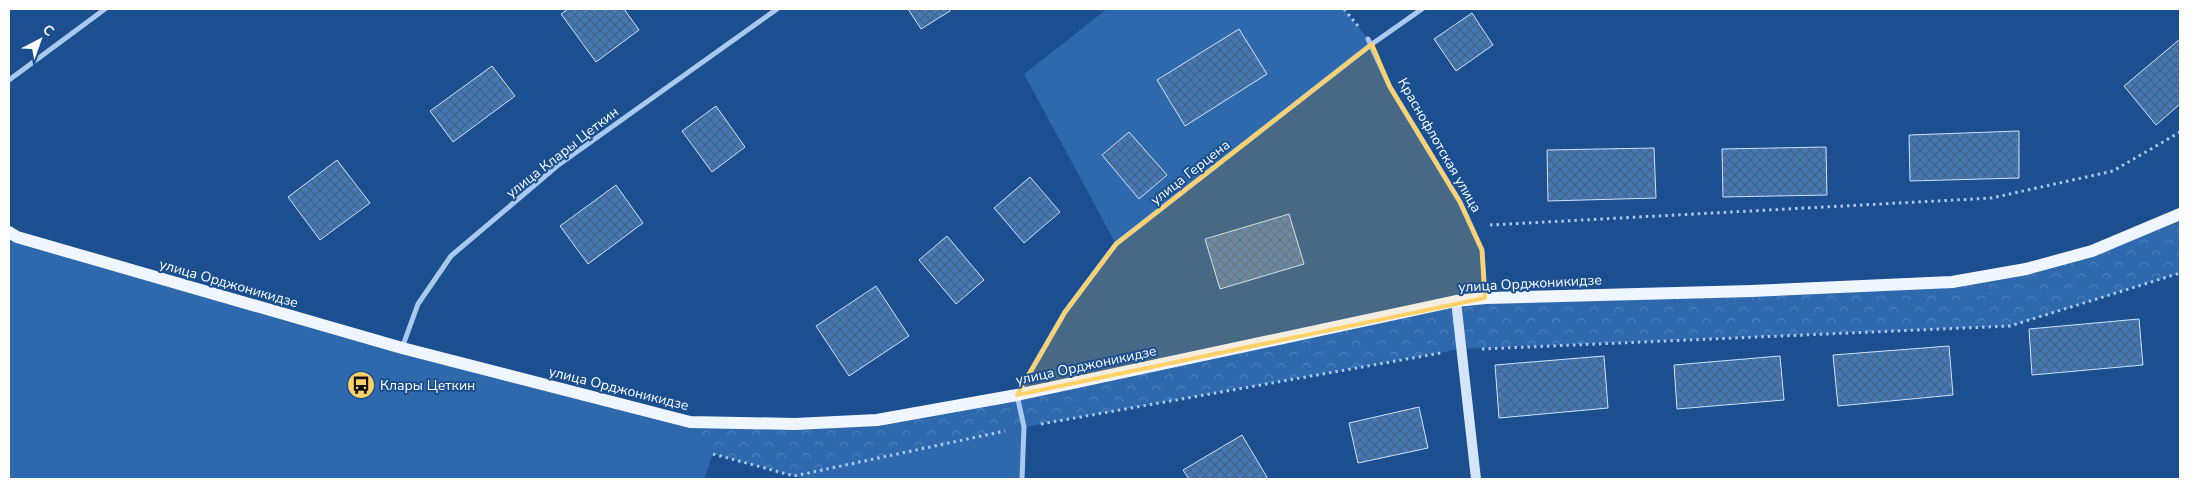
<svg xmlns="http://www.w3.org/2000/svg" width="2189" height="488" font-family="'Nunito Sans',sans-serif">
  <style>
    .green { fill: #2e69ad }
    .forest { fill: url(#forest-crowns) }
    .building { fill: url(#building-cross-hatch); stroke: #cfe3fa }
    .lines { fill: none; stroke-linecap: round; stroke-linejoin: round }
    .path { stroke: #a9c9ee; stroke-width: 3; stroke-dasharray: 2.5 4; stroke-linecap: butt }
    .street { stroke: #a9c9ee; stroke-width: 5 }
    .secondary { stroke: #d6e6fa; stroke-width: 10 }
    .primary { stroke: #f0f6ff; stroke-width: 12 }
    .marked { fill: #ffd166; fill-opacity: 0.2; stroke: #ffd166; stroke-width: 4; stroke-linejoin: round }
    .labels { text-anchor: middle; stroke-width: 4; stroke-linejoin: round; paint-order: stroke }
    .street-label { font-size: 14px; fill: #fff; stroke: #1b4f8f }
    .poi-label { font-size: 14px; fill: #fff; stroke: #1b4f8f; text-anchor: start }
  </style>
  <defs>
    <pattern id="forest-crowns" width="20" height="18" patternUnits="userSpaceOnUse" patternTransform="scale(1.25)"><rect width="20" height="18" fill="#2e69ad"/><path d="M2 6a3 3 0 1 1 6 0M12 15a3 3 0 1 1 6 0" fill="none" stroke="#4d80b9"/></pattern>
    <pattern id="building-cross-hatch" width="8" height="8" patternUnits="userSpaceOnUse" patternTransform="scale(1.25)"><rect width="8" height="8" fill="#4478b7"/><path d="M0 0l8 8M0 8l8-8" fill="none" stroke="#486282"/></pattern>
  </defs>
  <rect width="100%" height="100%" fill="#1b4f8f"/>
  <path class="green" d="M1107,9H1344L1372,44L1116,244L1024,74Z
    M9,232L690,422L713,454L704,479H9Z
    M1024,427L1022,479H805L794,476Z"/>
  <path class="forest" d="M2180,214V273L2010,326L1461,349L1024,427L794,476L713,454L690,422L877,420L1456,301L1952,282L2026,269Z"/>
  <path class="building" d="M568,9H624L639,30L596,62L561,14Z
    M908,9H949L950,11L921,29Z
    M1472,13L1493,45L1456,71L1434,39Z
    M1239,29L1267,74L1185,126L1157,80Z
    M2180,39V104L2156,125L2124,86Z
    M492,66L515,96L453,142L430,111Z
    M716,106L745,147L712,172L682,131Z
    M2019,131V178L1910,181L1909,135Z
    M1129,132L1167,175L1139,199L1102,155Z
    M1826,147L1827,195L1723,197L1722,149Z
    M1654,148L1656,198L1548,201L1547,150Z
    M337,160L370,203L320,240L288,197Z
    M1030,177L1060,212L1024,243L994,208Z
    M616,185L643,223L588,264L560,226Z
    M1289,214L1304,264L1220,289L1205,239Z
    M947,236L984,280L956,304L919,260Z
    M876,286L909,336L849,376L816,326Z
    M2139,319L2143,365L2032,375L2029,329Z
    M1949,346L1953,395L1838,406L1833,355Z
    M1604,356L1608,408L1499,418L1495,365Z
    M1780,356L1784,400L1677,409L1674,365Z
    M1419,407L1428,448L1358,463L1349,423Z
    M1242,435L1268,479H1189L1183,470Z"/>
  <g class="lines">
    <path class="path" d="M1344,9L1358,26
      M1490,225L1992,198L2113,171L2180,132
      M1482,349L2010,326L2180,273
      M1041,424L1441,353
      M713,454L794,476L1005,431"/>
    <path class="street" d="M1368,39L1390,87L1460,202L1482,250L1485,296
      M9,80L105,9
      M402,348L418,304L451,256L557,166L777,9
      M1022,479L1024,427L1017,395L1065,312L1116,244L1372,44L1422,9"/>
    <path class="secondary" d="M1456,301L1476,479"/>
    <path class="primary" d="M9,232L17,237L402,348L690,422L795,424L877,420L1017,395L1456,301L1485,298L1751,291L1952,282L2026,269L2092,251L2180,214"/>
  </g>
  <path class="marked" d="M1372,44L1390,87L1460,202L1482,250L1485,298L1017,395L1065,312L1116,244Z"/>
  <defs>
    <g id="bus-disc" transform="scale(1.4375)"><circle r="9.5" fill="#ffd166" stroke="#1b4f8f"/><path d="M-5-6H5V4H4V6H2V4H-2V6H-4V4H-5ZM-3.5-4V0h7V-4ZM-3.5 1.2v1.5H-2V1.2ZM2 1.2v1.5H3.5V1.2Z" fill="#111"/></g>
  </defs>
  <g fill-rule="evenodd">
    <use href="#bus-disc" x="361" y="385"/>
  </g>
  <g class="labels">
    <g class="street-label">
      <text transform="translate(1440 145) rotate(60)" y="5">Краснофлотская улица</text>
      <text transform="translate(562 152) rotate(-38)" y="5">улица Клары Цеткин</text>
      <text transform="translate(1190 172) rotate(-38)" y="5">улица Герцена</text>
      <text transform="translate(229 283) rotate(16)" y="5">улица Орджоникидзе</text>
      <text transform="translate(1530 283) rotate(-3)" y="5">улица Орджоникидзе</text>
      <text transform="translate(1086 365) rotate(-12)" y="5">улица Орджоникидзе</text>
      <text transform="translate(619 388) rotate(14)" y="5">улица Орджоникидзе</text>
    </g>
    <g class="poi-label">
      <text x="380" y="390">Клары Цеткин</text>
    </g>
  </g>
  <rect width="2189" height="488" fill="none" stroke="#ffffff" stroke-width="20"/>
  <g transform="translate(40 40) rotate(41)" stroke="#1b4f8f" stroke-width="4" paint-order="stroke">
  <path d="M0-4L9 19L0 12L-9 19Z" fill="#ffffff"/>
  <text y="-8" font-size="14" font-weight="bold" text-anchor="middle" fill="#ffffff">С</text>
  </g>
</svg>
